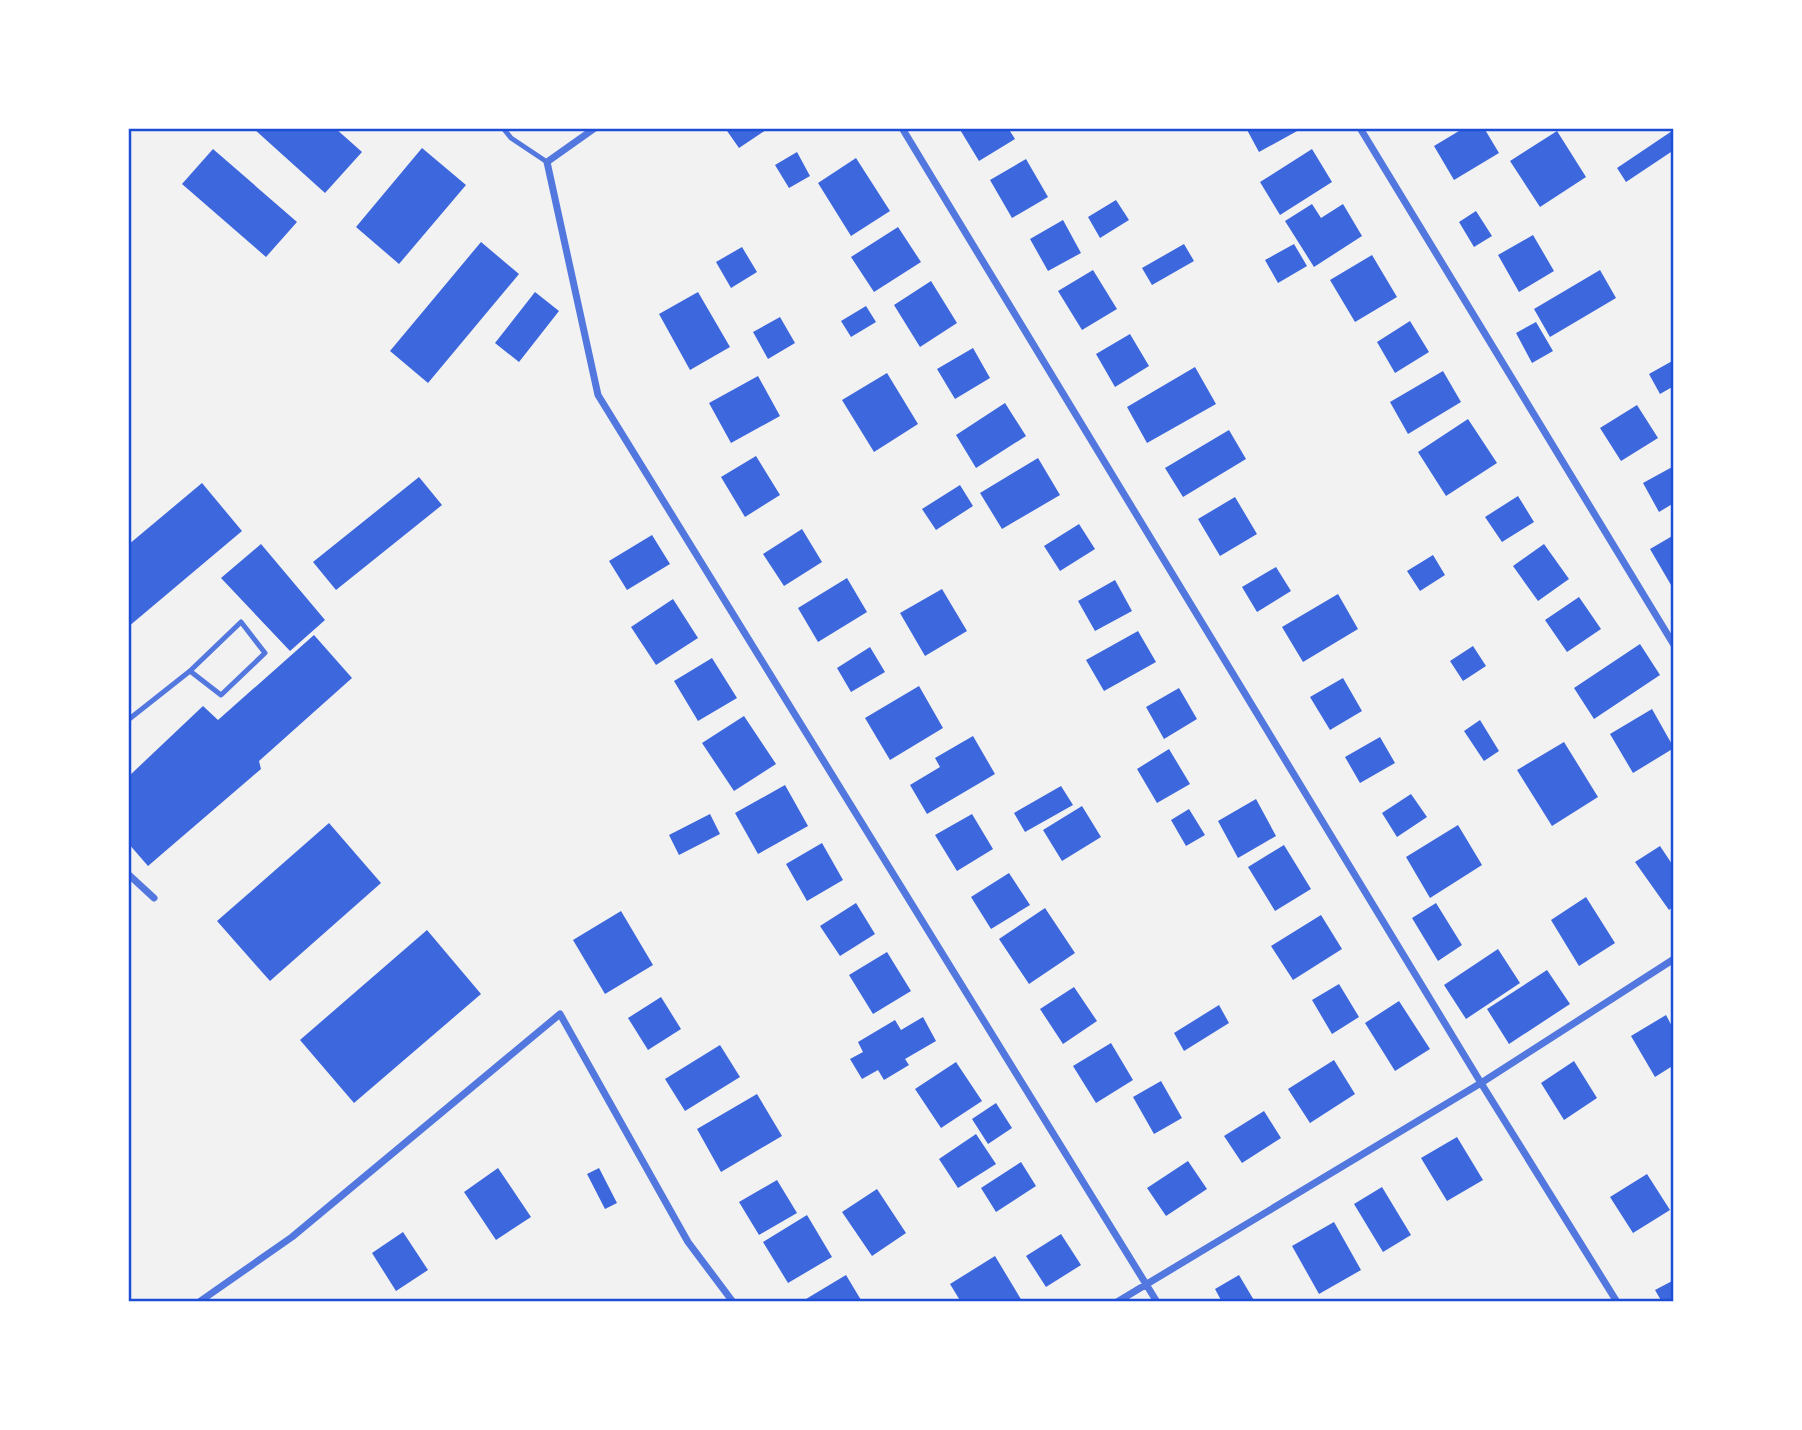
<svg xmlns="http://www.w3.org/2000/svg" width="1802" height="1430" font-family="'Exo 2',sans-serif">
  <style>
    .building { fill: #3d67dc }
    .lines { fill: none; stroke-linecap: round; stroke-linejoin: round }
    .service { stroke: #5277de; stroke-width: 5 }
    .minor { stroke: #5277de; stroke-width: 7 }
    .neatline { fill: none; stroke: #1d4ed8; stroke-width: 2.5 }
  </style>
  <rect width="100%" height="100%" fill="#f2f2f2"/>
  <path class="building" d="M253,128H335L362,152L325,193Z
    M725,128H769L739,148Z
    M959,128H1008L1015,139L979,161Z
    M1246,128H1297L1299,130L1259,152Z
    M1464,128H1484L1499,153L1454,180L1434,146Z
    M1557,131L1586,177L1540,207L1510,161Z
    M1672,131L1674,134V150L1626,182L1617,168Z
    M422,148L466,185L399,264L356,227Z
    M213,149L297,222L266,257L182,184Z
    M1312,149L1332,182L1280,215L1260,182Z
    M797,152L810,176L789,188L775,165Z
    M856,158L890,211L851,236L818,183Z
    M1026,159L1048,197L1012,218L990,180Z
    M1116,200L1129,220L1100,238L1088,217Z
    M1312,204L1321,218L1343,204L1362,236L1314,267L1285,221Z
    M1476,211L1492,236L1474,247L1459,222Z
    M1063,220L1081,253L1048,271L1030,239Z
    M898,227L921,262L874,292L851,257Z
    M1533,235L1554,271L1519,292L1498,255Z
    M481,242L519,274L428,383L390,351Z
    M1184,244L1194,261L1152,285L1142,268Z
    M1294,244L1307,266L1278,283L1265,260Z
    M742,247L757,272L731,288L716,262Z
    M1372,255L1397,297L1355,322L1330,280Z
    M1093,270L1117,309L1082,330L1058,291Z
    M1600,270L1616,298L1550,337L1534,309Z
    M931,281L957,323L920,347L894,305Z
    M535,292L559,311L519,362L495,343Z
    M698,292L730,347L690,370L659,314Z
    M866,306L876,322L851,337L841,321Z
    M780,317L795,343L768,359L753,332Z
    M1410,321L1429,352L1395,373L1377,342Z
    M1536,322L1553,351L1532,363L1516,333Z
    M1130,334L1149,366L1115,387L1096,354Z
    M973,348L990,378L955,399L937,369Z
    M1674,360V386L1660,394L1649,374Z
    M1195,367L1216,404L1147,443L1127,407Z
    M1443,371L1461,402L1408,434L1390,402Z
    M887,373L918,424L874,452L842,400Z
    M758,376L780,416L731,443L709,403Z
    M1005,403L1026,436L976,468L956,435Z
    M1637,405L1658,438L1621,461L1600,428Z
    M1468,419L1497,463L1446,496L1418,452Z
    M1229,430L1246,459L1183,497L1165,468Z
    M756,456L780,495L745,517L721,477Z
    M1038,458L1060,495L1002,529L980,493Z
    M1674,466V503L1659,512L1643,483Z
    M419,477L442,505L336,590L313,562Z
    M202,483L242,531L128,627V545Z
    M960,485L973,506L936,530L922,509Z
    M1518,496L1534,522L1502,542L1485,517Z
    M1235,497L1257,534L1220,556L1198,519Z
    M1079,524L1095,549L1060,571L1044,546Z
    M802,529L822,562L784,586L763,554Z
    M652,535L670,564L627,590L609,561Z
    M1674,535V583L1671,585L1650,549Z
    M261,544L325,620L290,651L221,578Z
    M1544,544L1569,579L1538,601L1513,566Z
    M1433,555L1445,575L1420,591L1407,571Z
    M1276,567L1291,591L1257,612L1242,587Z
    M847,578L867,612L818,642L798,608Z
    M1115,580L1132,611L1095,631L1078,601Z
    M942,589L967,631L925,656L900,613Z
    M1338,594L1358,629L1303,662L1282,627Z
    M1579,597L1601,629L1567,652L1545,620Z
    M673,599L698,638L656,665L631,627Z
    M1138,631L1156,662L1104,691L1086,660Z
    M314,635L352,678L259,761L261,769L148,866L128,843V777L203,706L218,720Z
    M1640,644L1660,675L1594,719L1574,688Z
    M1473,646L1486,666L1463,681L1450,661Z
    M870,647L885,672L851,692L837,668Z
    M712,658L737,698L698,721L674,681Z
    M1343,678L1362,711L1330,730L1310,697Z
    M919,686L943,728L890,760L865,718Z
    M1179,688L1197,719L1164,739L1146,707Z
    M1652,709L1674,748L1633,773L1610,734Z
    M744,716L776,764L734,791L702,743Z
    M1480,720L1499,751L1484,761L1464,731Z
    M973,736L995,774L927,814L910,785L940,767L935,758Z
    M1380,737L1395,763L1360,783L1345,757Z
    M1564,742L1598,797L1552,826L1517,770Z
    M1169,749L1190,784L1157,803L1137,769Z
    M785,785L808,826L758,854L735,813Z
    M1061,786L1073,805L1025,832L1014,813Z
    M1411,794L1427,817L1397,837L1382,813Z
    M1256,799L1276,836L1238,858L1218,821Z
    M1082,806L1101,837L1062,861L1043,830Z
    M1189,809L1205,835L1186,846L1171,820Z
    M710,814L720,834L679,855L669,835Z
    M972,814L993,849L957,871L935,835Z
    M329,823L381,883L270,981L217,921Z
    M1458,825L1482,865L1430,898L1406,857Z
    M822,843L843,880L807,901L786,864Z
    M1284,845L1311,889L1275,911L1248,867Z
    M1660,846L1674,867V906L1669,910L1635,862Z
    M1009,873L1030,905L991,929L971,897Z
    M1586,897L1615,943L1579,966L1551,920Z
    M856,903L875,934L840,956L820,926Z
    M1436,903L1462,945L1438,961L1412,918Z
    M1045,908L1075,953L1029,984L999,939Z
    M621,911L653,965L605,994L573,940Z
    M1321,915L1342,949L1293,980L1271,946Z
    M427,930L481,994L354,1103L300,1040Z
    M1498,949L1520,983L1466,1019L1444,985Z
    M887,952L911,991L873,1014L849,975Z
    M1547,970L1570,1004L1509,1044L1487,1009Z
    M1339,984L1359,1017L1332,1034L1312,1000Z
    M1074,987L1097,1021L1063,1044L1040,1009Z
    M661,997L681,1029L648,1050L628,1018Z
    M1399,1001L1430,1049L1395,1071L1365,1023Z
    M1219,1005L1229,1023L1184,1051L1174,1033Z
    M1666,1015L1674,1030V1065L1655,1077L1631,1036Z
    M923,1017L936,1041L905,1059L909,1065L884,1080L878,1070L862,1079L850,1059L863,1052L858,1042L895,1020L901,1030Z
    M1111,1043L1133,1080L1096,1103L1073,1066Z
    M720,1045L740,1077L685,1111L665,1079Z
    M1334,1060L1355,1094L1310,1123L1288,1089Z
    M1574,1061L1597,1098L1564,1120L1541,1083Z
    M956,1062L982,1101L941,1128L915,1089Z
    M1161,1081L1182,1118L1154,1134L1133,1097Z
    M757,1094L782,1136L721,1172L697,1129Z
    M996,1103L1012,1128L988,1144L972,1119Z
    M1264,1111L1281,1138L1242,1163L1224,1136Z
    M976,1134L996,1164L958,1188L939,1159Z
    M1457,1137L1483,1180L1447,1201L1421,1158Z
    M1188,1161L1207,1189L1166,1216L1147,1188Z
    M1021,1162L1036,1186L996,1212L981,1188Z
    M498,1168L531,1217L496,1240L464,1192Z
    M599,1168L617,1203L605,1209L587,1174Z
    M1647,1174L1670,1210L1633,1233L1610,1197Z
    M777,1180L797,1213L759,1235L739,1202Z
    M1382,1187L1411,1235L1383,1252L1354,1204Z
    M877,1189L906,1233L872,1256L842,1212Z
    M807,1215L832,1257L788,1283L763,1242Z
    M1334,1222L1361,1270L1319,1294L1292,1246Z
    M403,1232L428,1270L396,1291L372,1253Z
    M1061,1234L1081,1265L1046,1287L1026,1256Z
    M995,1256L1022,1301L1019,1302H961L950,1284Z
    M846,1275L861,1300L857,1302H801Z
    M1239,1275L1255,1302H1222L1215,1289Z
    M1674,1280V1302H1662L1655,1290Z"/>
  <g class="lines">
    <path class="service" d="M503,128L511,138L547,162
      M128,720L190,671L241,622L265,653L221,695L190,671"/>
    <path class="minor" d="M595,128L547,162L598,395L1157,1302
      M902,128L1481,1083L1617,1302
      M1360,128L1674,645
      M128,874L154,898
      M199,1302L292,1237L560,1014L688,1242L733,1302
      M1117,1302L1481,1083L1674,959"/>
  </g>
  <rect width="1802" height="1430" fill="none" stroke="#ffffff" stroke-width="259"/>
  <rect x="130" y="130" width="1542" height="1170" class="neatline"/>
</svg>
